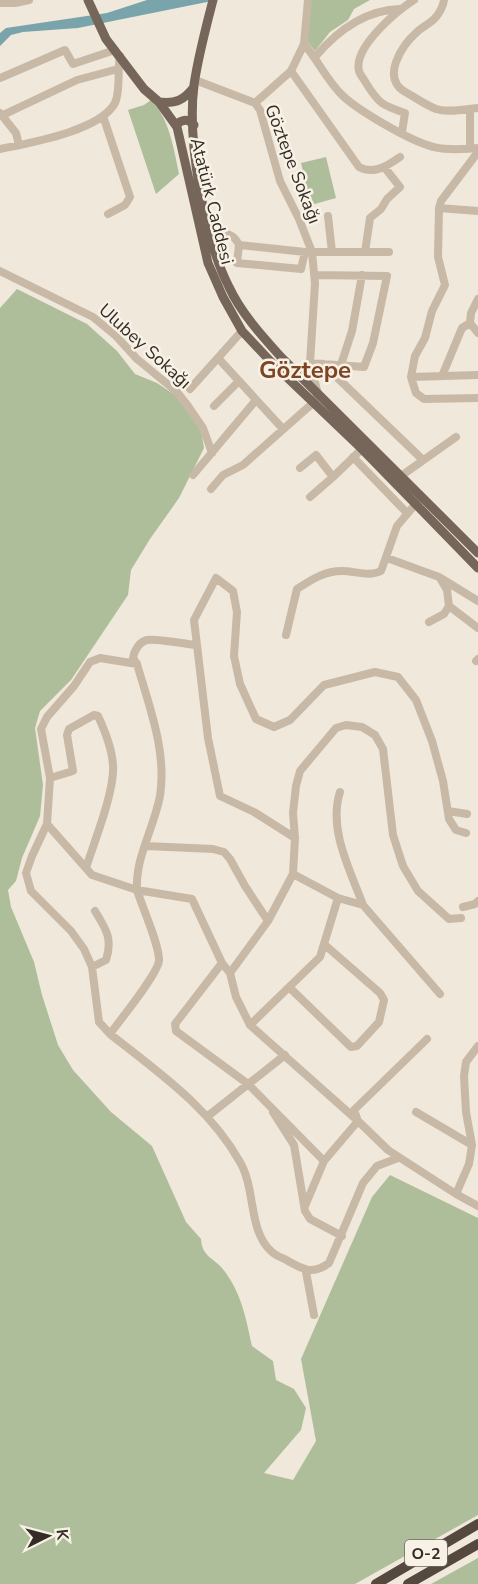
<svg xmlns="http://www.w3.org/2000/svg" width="478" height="1584" font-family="'Nunito Sans',sans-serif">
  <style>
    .green { fill: #aebe9b }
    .water { fill: #7aa4ac }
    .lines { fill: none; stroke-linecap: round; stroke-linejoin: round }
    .minor { stroke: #c8b9a7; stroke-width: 8 }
    .major { stroke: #756659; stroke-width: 9 }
    .highway { stroke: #55483e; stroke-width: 10 }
    .labels { text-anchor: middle; stroke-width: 5; stroke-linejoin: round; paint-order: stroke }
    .shield { fill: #f8f2e6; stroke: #6f6860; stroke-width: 1.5 }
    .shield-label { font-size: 16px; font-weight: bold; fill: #342d27 }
    .street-label { font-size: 18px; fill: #342d27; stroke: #f8f2e6 }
    .district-label { font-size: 24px; font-weight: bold; fill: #7f4424; stroke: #f8f2e6 }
  </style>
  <rect width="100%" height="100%" fill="#f0e8da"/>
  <path class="green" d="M310,0H370L354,9L348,20L330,32L315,51L307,41Z
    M151,100C169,118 174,149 179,174L156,194L128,110L144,105Z
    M326,157L336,198L311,205L301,163Z
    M17,289L87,324L117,351L135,374L157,383L178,397L201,431L204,448L179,498L150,539L131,570L128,595L71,680L40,711L35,728L43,785L40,816L22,858L16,881L8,890L11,907L34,962L42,995L58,1045L73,1070L111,1112L152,1146L186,1222L201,1239C202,1256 212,1257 222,1268C241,1291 246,1318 252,1346L273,1361L276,1380L294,1389L306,1408L301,1430L264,1473L293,1480L316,1441L301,1359L372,1197L390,1175L478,1218V1515L355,1584H0V308Z
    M478,1558V1584H431Z"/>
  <path class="water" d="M147,0H217L78,28L23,32L11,35L0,46V33L6,28L107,13Z"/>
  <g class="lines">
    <path class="minor" d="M444,0C443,7 440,12 436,17C431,23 424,26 418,31C402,45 379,79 407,93C416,98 426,105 436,109C448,113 465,109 478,108
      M0,3H15L29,0
      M304,44C318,60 327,81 343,96C359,111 406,138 427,145C442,151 463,149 478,148
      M315,57C337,31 365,10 400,9
      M291,71L359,167C374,175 387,166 400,157
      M0,78L65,50L73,64L115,50
      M195,80L255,103L260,110L280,181L299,219L312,252L315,283L310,363L318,394L314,402L243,465L223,475L211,489
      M255,103L291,71L304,44L308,0
      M0,113L16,133L19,145
      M3,115L77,80L118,69
      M103,116L130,197L125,205L108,214
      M402,132L405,113C382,105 379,104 366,83C364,79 360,75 359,71C353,47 397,11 414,0
      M470,148V109
      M0,149C29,143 100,131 115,103C121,90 117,70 120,56
      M478,152L441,201L439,208L438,257L445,285L432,311L425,338L415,356L411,377L416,393L424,399L478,398
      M439,208L478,211
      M328,216L332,252
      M211,234C225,234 232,231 239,245
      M305,252L301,269L237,263L239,245L305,252H389
      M365,252L370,218L381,209L387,199L400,187L385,168
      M0,271L93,317L116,336L137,359L177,392L188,406L203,428L212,453
      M478,299L471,313L470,323L478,333
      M218,358L283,429
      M310,363L364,367L373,343L387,276L314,275
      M323,364L422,459
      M297,373L310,363
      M442,376L462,328L470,323
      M337,377L352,331L362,275
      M411,377L478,375
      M190,389L242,331
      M214,406L239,381
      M353,457L407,513
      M300,468L316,455L333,477L362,449
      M193,475L256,400
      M401,476L456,437
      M310,497L333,477
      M387,558L439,577L478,601
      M449,606L478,628
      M429,622L444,614L449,606L447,590L440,578
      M286,635L297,589C311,580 324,571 342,571C355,571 369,577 381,571L397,526L419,500
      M476,661L478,659
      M137,664L100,658L90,662L74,686L47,717L41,729L50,778L47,824L32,856L26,873L31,891L71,931L84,949L92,967L99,1022L110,1034C158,1072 209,1107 240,1162C256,1189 248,1232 272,1252C276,1256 283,1258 288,1261C304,1270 313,1275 329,1263L363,1183L377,1166L398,1158
      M50,778L73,771L67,735L69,729L94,715L98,716C105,731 112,749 113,765C115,791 94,842 86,868
      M340,792C328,829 350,870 363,905
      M448,811L467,814
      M47,824L92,875L137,890L192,899L222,963L230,973L236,997L250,1025L358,1121L388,1150L456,1194L478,1206
      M295,838L254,812L220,796L208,738L194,620L216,578L233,591L237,612L234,656L240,684L256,719L274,727L290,720L324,685L375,672L398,677L416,700L432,741L443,781L449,819L456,830L466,833
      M146,846L213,849L224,852L230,859L245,886L268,921
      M293,874L338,898L363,905L440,994
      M463,907L475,904L478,901
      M222,963L175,1024L176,1031L248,1084L324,1161
      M92,967L106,960C113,939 106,929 95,911
      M230,973L268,921L293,874L295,838L293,813L296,786L300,771L336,728L346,725L362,727L375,735L383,749L393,835L403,866L418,891L449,919L461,918
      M290,988L351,1047L357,1046L379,1022L384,1000L380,993L325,945
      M250,1025L320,957L338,898
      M110,1034C120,1020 157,975 159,961C160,946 142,907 137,890C135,858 154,828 160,796C167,751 149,706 137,664L133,658C134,651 139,642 147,640C156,638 186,644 196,645
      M273,1112L294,1145L305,1211L310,1219L342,1236
      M416,1112L472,1145
      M208,1116L285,1055
      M456,1194L469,1164L472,1145L466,1112L464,1076L466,1062L478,1046
      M305,1206L324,1161L358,1121L354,1110L427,1039
      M306,1272L314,1315"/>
    <path class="major" d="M88,0L106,39L144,89L159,102L177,127L208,263L223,297L242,331L273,364L362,449L478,568
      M213,0C206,27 198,57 194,85C187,140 204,238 229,287C241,313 262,336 281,357L478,553
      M159,102C176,104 184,100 194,87
      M177,127L178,123C184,119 189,119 194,125"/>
    <path class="highway" d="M376,1584L478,1524
      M408,1584L478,1544"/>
  </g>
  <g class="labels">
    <rect class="shield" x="405" y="1540" width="42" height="26" rx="4.5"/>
    <g class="shield-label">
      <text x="426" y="1559">O-2</text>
    </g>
    <g class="street-label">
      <text transform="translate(293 164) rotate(69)" y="6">Göztepe Sokağı</text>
      <text transform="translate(212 201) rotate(76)" y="6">Atatürk Caddesi</text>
      <text transform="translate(145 346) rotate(42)" y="6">Ulubey Sokağı</text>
    </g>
    <g class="district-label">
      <text x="305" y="378">Göztepe</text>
    </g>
  </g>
  <g transform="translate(48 1536) rotate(84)" stroke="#f8f2e6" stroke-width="4.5" paint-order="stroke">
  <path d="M0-4.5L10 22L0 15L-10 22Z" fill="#342d27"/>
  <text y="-9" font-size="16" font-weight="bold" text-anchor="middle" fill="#342d27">K</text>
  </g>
</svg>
